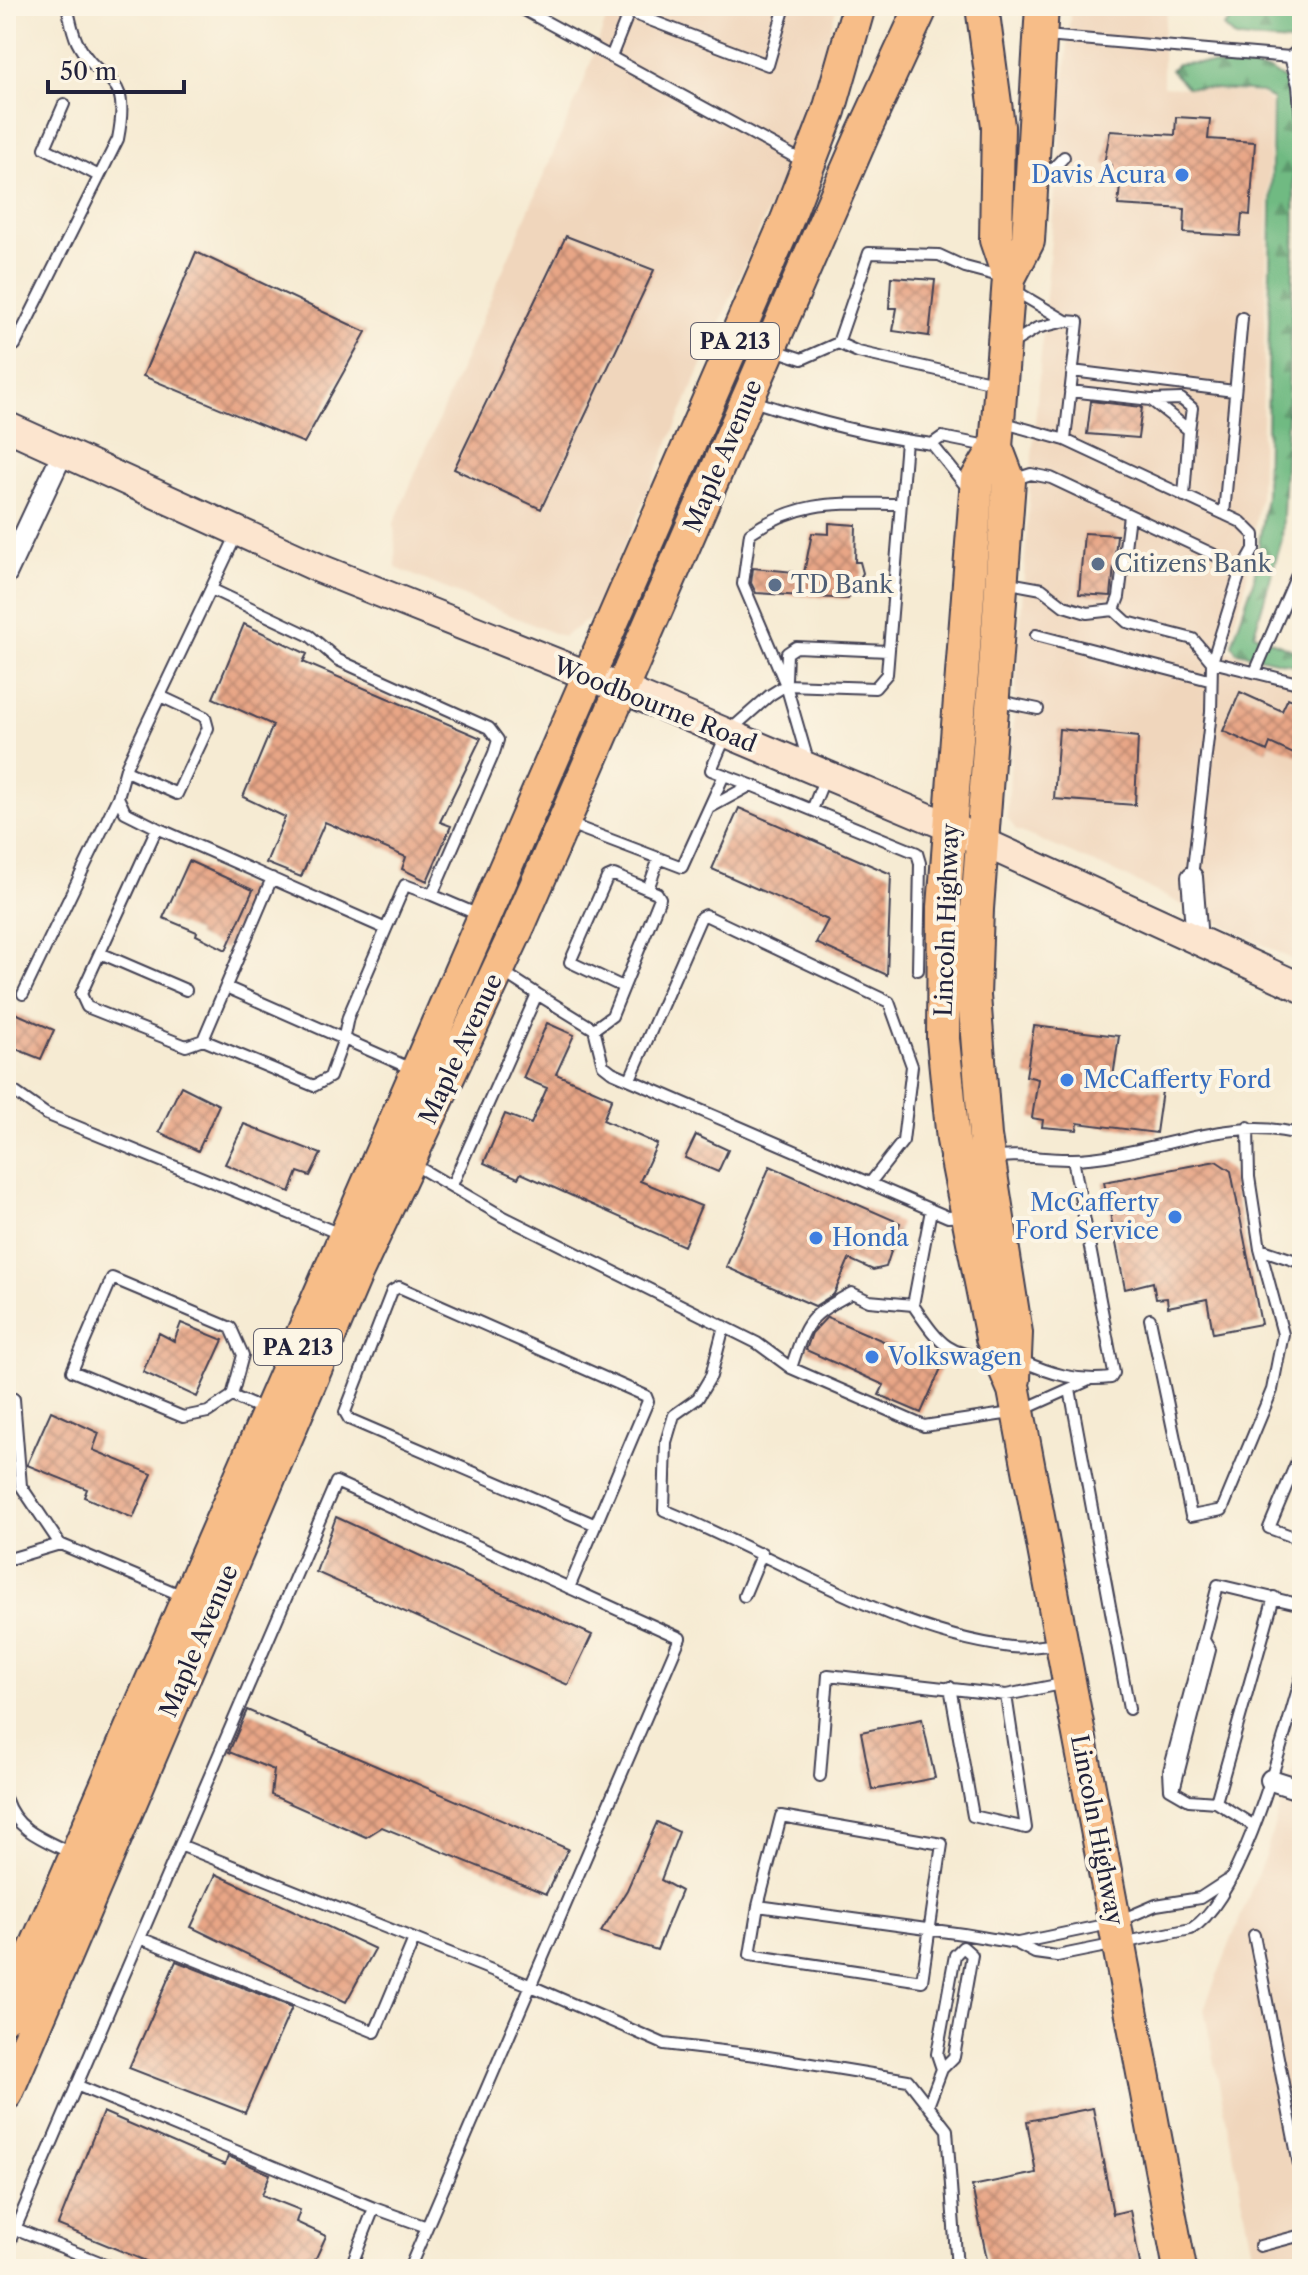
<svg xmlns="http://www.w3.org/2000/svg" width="1308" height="2275" font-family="'Libre Caslon Text',serif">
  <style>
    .built { fill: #f0d6bc }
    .forest { fill: url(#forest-firs); stroke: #496e5e; stroke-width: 2 }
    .building { fill: url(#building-cross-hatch) }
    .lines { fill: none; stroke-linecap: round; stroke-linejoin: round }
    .service-casing { stroke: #424052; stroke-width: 14 }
    .minor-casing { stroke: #424052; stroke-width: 24 }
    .secondary-casing { stroke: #424052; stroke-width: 32 }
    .primary-casing { stroke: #424052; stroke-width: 36 }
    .service { stroke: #fff; stroke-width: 10 }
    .minor { stroke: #fff; stroke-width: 20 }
    .secondary { stroke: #fce5cf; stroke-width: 28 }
    .primary { stroke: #f7bd88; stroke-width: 32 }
    .shop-dot { fill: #3f7fe0; stroke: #fcf5e5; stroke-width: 3 }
    .service-dot { fill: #5c6f8a; stroke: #fcf5e5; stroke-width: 3 }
    .labels { text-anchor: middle; stroke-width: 8; stroke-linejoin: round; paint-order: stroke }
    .shield { fill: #fcf5e5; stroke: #63616e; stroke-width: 2 }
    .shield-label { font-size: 22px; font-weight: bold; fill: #22223b }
    .shop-label { font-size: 24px; fill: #366cbe; stroke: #fcf5e5; text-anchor: start }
    .street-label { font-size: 24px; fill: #22223b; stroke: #fcf5e5 }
    .service-label { font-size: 24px; fill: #4e5e75; stroke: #fcf5e5; text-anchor: start }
  </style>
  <defs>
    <pattern id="forest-firs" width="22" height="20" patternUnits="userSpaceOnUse" patternTransform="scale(2)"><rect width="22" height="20" fill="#70ba82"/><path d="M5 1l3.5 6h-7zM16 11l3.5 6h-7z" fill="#5c976c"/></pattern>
    <pattern id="building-cross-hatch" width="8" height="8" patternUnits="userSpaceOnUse" patternTransform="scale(2)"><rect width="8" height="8" fill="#e8a686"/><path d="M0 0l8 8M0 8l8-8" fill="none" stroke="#bc876f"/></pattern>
  </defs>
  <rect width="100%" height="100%" fill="#fcf5e5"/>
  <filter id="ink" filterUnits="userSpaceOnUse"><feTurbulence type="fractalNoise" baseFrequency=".0125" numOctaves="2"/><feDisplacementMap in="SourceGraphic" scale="16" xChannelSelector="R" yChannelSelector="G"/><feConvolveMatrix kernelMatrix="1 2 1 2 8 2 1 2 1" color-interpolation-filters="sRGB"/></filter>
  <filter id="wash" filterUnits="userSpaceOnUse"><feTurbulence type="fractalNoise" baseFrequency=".006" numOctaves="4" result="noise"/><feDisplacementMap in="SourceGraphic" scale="32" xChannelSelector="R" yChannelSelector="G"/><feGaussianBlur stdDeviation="1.8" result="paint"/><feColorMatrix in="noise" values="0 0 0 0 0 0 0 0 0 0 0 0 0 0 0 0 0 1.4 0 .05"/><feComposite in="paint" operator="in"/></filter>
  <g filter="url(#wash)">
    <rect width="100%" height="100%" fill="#f6ebd3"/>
    <path class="built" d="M611,6H837L803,129L595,615L563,637L396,568L394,523L583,84Z
      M1071,6H1278L1276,13L1260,17L1167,13L1163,34V86L1261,94L1271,103L1260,496L1244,592L1225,650L1302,677V964L1120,874L1016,830L1007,817L1032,458Z
      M1302,1740V2269H1296L1294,2258L1256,2267L1204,2009L1265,1855Z"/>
    <path class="forest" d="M1280,6H1302V28L1291,42L1236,38L1224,27L1234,17L1261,21L1278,15Z
      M1198,63L1270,70L1286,81L1293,126L1295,228L1282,539L1254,634L1302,654V667L1236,652L1232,644L1254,579L1266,496L1273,100L1262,92L1187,87L1171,70L1177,64Z"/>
    <g id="blocks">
      <path class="building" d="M1176,117L1210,119L1208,139L1255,142L1250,215L1242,214L1240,236L1184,233L1185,209L1118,205L1120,186L1110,185L1111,165L1104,164L1110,131L1175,135Z
        M566,236L654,270L541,509L454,469Z
        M196,252L366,332L304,443L143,376Z
        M891,277L935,280L929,336L893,331L897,308H889Z
        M1091,401L1142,407L1138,438L1087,434Z
        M829,523L856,525L855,562H860L863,573L848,599L756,593L751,583L753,568L804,573L812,533L829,534Z
        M1084,533L1117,535L1111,596L1079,594Z
        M244,624L307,654L303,662L481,738L440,822L451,826L427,881L402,869L406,857L325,822L301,877L266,863L285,817L243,797L273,725L213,698Z
        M1240,692L1282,711L1288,698L1302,704V758L1270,743L1267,751L1223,731Z
        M1059,729L1138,737L1135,805L1054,799Z
        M739,808L891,874L887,975L816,943L828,920L712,869Z
        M189,861L253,890L226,950L196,935L197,932L163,918Z
        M6,1009L54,1030L41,1059L6,1045Z
        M547,1023L574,1035L556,1074L612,1098L603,1120L657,1144L640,1181L701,1206L684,1246L521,1173L518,1178L484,1163L505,1114L531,1124L547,1088L523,1078Z
        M1034,1026L1119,1036L1112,1084L1162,1091L1156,1133L1078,1123L1077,1130L1042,1127L1043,1120L1032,1118L1038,1079L1026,1076Z
        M181,1086L219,1105L198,1151L159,1132Z
        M244,1124L321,1154L310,1176L298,1172L290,1192L225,1164Z
        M696,1135L728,1150L718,1172L685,1158Z
        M1216,1161L1231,1171L1261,1324L1213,1333L1207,1299L1168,1307L1167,1298L1156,1299L1153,1282L1125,1289L1104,1182Z
        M770,1166L900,1223L886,1267L873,1270L849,1259L834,1294L815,1306L726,1267Z
        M827,1317L942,1366L921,1413L879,1395L884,1385L806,1350L812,1333Z
        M181,1323L223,1340L197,1397L143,1372L159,1333L174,1341Z
        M51,1411L99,1433L93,1450L152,1474L133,1518L84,1497L87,1489L27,1465Z
        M336,1517L592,1635L568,1685L316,1572Z
        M247,1710L568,1849L546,1894L382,1827L366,1837L271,1795L274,1770L229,1752Z
        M922,1719L935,1778L872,1790L861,1732Z
        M657,1822L679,1832L661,1880L681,1891L657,1950L601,1932L627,1890Z
        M216,1874L375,1949L346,2002L191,1927Z
        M176,1961L292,2007L245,2113L129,2068Z
        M1093,2108L1113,2214L1130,2210L1141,2269H989L972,2186L1036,2173L1027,2121Z
        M103,2112L225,2165L228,2156L270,2174L262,2195L300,2210L296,2222L326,2236L311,2269H165L58,2225Z"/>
    </g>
  </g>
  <g filter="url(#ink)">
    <use href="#blocks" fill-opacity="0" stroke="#424052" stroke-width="2"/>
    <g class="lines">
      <g class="service-casing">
        <path id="service" d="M517,6L804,162
          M629,12L768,65L785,6
          M1046,36L1290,57L1302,46
          M611,57L631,7
          M1290,57L1298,85L1302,131
          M64,104L45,148L99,176
          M1041,181L1064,157
          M838,343L858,352L999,384
          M1011,344L1037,328L1066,321L1012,289
          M15,345L118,139C132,68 101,89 77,42C72,31 70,18 67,6
          M772,349L802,359L838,343L869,253L939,255L965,267L1003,277
          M1072,371L1234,391
          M1070,391L1151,400L1189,430L1184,496
          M1151,400L1181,399L1192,408L1189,430
          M753,401C813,421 869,436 932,444L942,437L992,447
          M1001,422L1065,440L1241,522L1254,535V549L1239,576L1212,662L1211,712L1192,877
          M1065,440L1078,322L1066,321
          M932,444L968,489
          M1012,480L1031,474L1051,478L1217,556L1239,576
          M1224,514L1242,318
          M237,534L127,765L118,797L125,812L157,828L81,994L87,1007L186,1046L203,1040L314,1086L330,1077L343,1041L348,1017L405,885L432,895
          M1004,582L1042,589L1064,606L1087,613L1114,610
          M211,589L310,636L338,660L489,728L498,740L494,753L432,895L479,915
          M1114,610L1127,622L1193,639L1212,662L1302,684
          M1114,610L1119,597L1129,515
          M1036,635L1209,680
          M1256,670L1302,563
          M786,679L787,653L796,647L888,651
          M999,701L1038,709
          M808,761L786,685L743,584L750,533C804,498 839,504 901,504
          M126,771L177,794L208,728L205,717L160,696
          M751,785L711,770L727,733L770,695L786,685L875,688L887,674L906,441
          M709,808L751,785L917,853L920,863L918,970
          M812,810L825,777
          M569,824L682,867L724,775
          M157,828L386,929
          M648,889L659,858
          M100,953L186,990
          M226,987L412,1069
          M23,994L118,797
          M537,994L594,1029L603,1065L612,1072L948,1217L965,1216
          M594,1029L612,1016L660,898L657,893L614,875L607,878L570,962L623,987
          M203,1040L272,878
          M630,1079L701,917L705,915L889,1002L912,1066L903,1141L870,1183
          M6,1086L46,1114L340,1234
          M1248,1127L1249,1177L1260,1249L1302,1263
          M992,1158C1019,1153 1045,1160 1072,1159C1148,1158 1226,1113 1302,1135
          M413,1164L502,1216L757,1343L791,1368L924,1426L1018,1412L1087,1381
          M452,1185L537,994L503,972
          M931,1210L913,1305C938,1341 948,1359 995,1356
          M1150,1319L1191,1516L1222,1510L1272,1390L1283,1334L1260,1249
          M724,1326L711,1376L698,1398L674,1415L666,1442L664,1510C775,1555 891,1633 1011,1647C1026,1649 1044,1645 1060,1644
          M1020,1360C1051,1374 1077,1382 1111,1378L1114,1373L1073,1159
          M791,1368C807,1320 807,1317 852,1293L869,1301L913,1305
          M1070,1389L1129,1709
          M6,1395L14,1399L21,1486L60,1544L183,1596
          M232,1396L208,1412L183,1417L72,1371L112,1278L231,1328L243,1355L232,1396L264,1410
          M1302,1449L1269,1528L1302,1540
          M1298,1539L1302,1527
          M6,1560L60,1544
          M569,1588L648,1401L646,1396L399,1287L392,1291L345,1412L349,1419L596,1525
          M744,1596L762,1553
          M1274,1597L1216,1802L1189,1800L1170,1789L1169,1771L1218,1585L1302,1605
          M950,1687L973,1816L1026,1828L1006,1695
          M820,1776L828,1675L1006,1695L1067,1683
          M1175,1786L1210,1650L1204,1640
          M6,1800C16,1831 45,1840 73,1854
          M1216,1802L1254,1826
          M758,1906L781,1816L942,1844L922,1981L750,1955L758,1906L963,1934L1016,1943L1035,1953L1057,1956L1191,1929C1243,1898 1284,1735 1302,1675
          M1254,1935L1302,2180
          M140,1938L375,2032L414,1939
          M1018,1943L1114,1923L1156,1905L1200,1898L1226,1881
          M76,2085L374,2208
          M928,2106L942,2069L954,2057L972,1955L963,1947L955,1955L937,2054L942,2069
          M14,2228L117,2269
          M1260,2246L1302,2235
          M6,2250L180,1845
          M350,2269L374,2208L427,2227
          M409,2269L680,1638L336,1482L180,1845L529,1985L664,2044L756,2055L908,2080L947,2130L957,2269"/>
      </g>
      <g class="minor-casing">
        <path id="minor" d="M6,574L63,452
          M1192,877L1197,941
          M1271,1780L1302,1790"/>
      </g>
      <g class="secondary-casing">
        <path id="secondary" d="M6,426L321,569L622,689L950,827L1302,988"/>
      </g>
      <g class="primary-casing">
        <path id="primary" d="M982,6L998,126L996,240L1009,278
          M1042,6L1028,241L1009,278L996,447L977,479L944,907L943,1039L953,1140L992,1338L1014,1390L1180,2269
          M996,447L1009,481L977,909L974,996L985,1136L1016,1333L1014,1379
          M6,2016L787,220L829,111L859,6
          M6,2094L356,1274L519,925L862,136L922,6"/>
      </g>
      <use href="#service" class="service"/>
      <use href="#minor" class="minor"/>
      <use href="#secondary" class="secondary"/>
      <use href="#primary" class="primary"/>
    </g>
  </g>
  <g class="shop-dot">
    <circle cx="1182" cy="175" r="8"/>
    <circle cx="1067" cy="1080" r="8"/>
    <circle cx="1175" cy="1217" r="8"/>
    <circle cx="816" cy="1238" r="8"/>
    <circle cx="872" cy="1357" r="8"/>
  </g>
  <g class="service-dot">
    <circle cx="1098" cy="564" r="8"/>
    <circle cx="775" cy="585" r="8"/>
  </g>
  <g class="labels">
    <g class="shield">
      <rect x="691" y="323" width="88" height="36" rx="6"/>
      <rect x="254" y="1329" width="88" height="36" rx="6"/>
    </g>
    <g class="shield-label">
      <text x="735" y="349">PA 213</text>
      <text x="298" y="1355">PA 213</text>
    </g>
    <g class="shop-label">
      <text x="1166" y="183" text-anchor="end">Davis Acura</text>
      <text x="1083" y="1088">McCafferty Ford</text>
      <text x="1159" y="1211" text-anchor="end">McCafferty<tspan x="1159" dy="28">Ford Service</tspan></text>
      <text x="832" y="1246">Honda</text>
      <text x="888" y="1365">Volkswagen</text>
    </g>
    <g class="street-label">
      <text transform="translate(723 456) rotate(-67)" y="8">Maple Avenue</text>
      <text transform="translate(655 705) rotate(22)" y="8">Woodbourne Road</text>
      <text transform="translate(947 920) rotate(-88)" y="8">Lincoln Highway</text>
      <text transform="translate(461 1049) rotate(-65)" y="8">Maple Avenue</text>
      <text transform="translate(199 1641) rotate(-67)" y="8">Maple Avenue</text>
      <text transform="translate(1097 1830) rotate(79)" y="8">Lincoln Highway</text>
    </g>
    <g class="service-label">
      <text x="1114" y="572">Citizens Bank</text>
      <text x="791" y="593">TD Bank</text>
    </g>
  </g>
  <rect width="1308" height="2275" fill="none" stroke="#fcf5e5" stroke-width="32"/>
  <path d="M48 80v12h136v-12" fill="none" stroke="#22223b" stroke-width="4"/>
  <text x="60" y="80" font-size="24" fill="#22223b" stroke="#fcf5e5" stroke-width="6" paint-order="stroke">50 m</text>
</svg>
